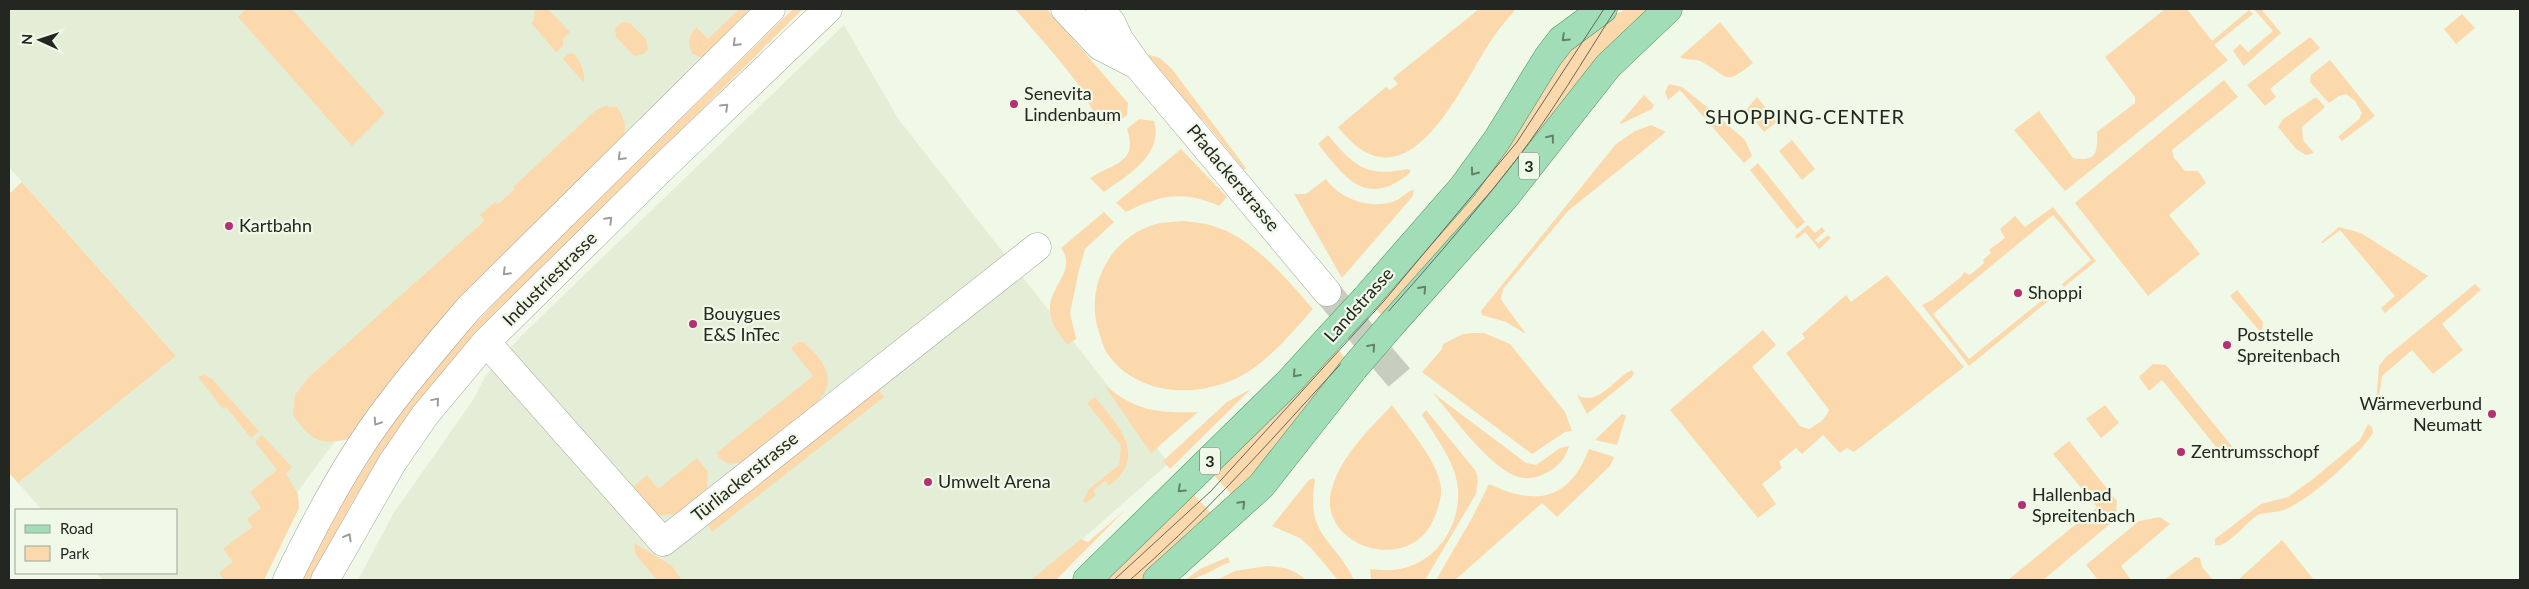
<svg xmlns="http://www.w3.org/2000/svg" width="2529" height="589" font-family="Lato,sans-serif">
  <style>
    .built { fill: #e4eed7 }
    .green { fill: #fbd9ac }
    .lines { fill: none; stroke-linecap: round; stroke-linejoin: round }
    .minor-tunnel { stroke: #c7cec0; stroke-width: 28; stroke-dasharray: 28 14; stroke-linecap: butt }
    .minor-casing { stroke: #a1a899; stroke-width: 29 }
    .major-casing { stroke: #4c9064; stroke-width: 29 }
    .minor { stroke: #fff; stroke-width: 28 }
    .major { stroke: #a1deb8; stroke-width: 28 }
    .tram { stroke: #63685f; stroke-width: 1 }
    .major-bridge-casing { stroke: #4c9064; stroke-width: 29; stroke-linecap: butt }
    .major-bridge { stroke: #a1deb8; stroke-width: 28 }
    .oneway { stroke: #62826c }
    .oneway2 { stroke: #9c9e9b }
    .poi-dot { fill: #b52f73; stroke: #f0f8e8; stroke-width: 2 }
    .labels { text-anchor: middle; stroke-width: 4.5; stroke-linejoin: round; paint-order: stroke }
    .shield { fill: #f0f8e8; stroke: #61665d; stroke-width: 1 }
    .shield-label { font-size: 16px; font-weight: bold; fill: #242721 }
    .poi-label { font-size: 18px; fill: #242721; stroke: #f0f8e8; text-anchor: start }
    .street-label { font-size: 18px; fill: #242721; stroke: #f0f8e8 }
    .quarter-label { font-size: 20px; letter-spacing: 1px; fill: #242721; stroke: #f0f8e8 }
  </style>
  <rect width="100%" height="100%" fill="#f0f8e8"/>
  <path class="built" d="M9,9H750L363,403L296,494L249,580H103L96,573H176V510H42L18,483L176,356L9,167Z
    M844,25L899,120L1169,463L1036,580H358L393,514L473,400L486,375L523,334Z"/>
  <path class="green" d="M246,9H292L385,113L352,146L238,17Z
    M535,9H548L570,32L563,39V46L556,52L531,23L534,20Z
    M739,9H750L702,58L693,54C686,44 689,35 696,27L708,39Z
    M793,9H803L481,328L381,456L353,501L310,580H301L338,509L394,421L452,348L528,268Z
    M1015,9H1047L1128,103L1127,115L1116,123L1105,124C1092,114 1086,96 1077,83C1058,57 1036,33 1015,9Z
    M1479,9H1516C1507,19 1498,30 1490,42C1458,92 1406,214 1338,127L1386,87L1390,90L1398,84L1393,78Z
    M1626,9H1658L1386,320L1371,304L1563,52L1612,16Z
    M2165,9H2187L2212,41L2249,10L2253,14L2214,45L2228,60L2065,191L2014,130L2039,111L2073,158C2096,162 2098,153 2097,132L2135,103V97L2105,57Z
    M2254,9H2261L2281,33L2244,66L2233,51L2240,44L2248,52L2273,31Z
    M2462,14L2475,28L2456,44L2444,29Z
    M622,22L630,23L646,39L648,49L644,54L634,56L616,37L615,28Z
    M1720,22L1753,63C1723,87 1730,77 1702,62C1695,58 1686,61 1680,57Z
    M2310,37L2320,48L2270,89L2276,97L2265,106L2247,85Z
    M569,53L574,54C581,62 585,72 584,83L563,59Z
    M1147,54L1160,58L1172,69L1246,168L1244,170L1204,121L1196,116Z
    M2330,60L2375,116L2342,141L2338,137L2359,119L2362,113L2355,101L2346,94L2339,96L2329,103L2310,82L2311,75Z
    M2224,80L2238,97L2172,150L2174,158L2185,171H2198L2206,183L2169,215L2200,254L2148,296L2075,203Z
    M1669,84L1682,87L1712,111L1745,140L1752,156L1744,163L1680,90L1668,100L1665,92Z
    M1644,95L1654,105L1652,109L1621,124L1620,123Z
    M1757,97L1777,122L1764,132L1746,110Z
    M2316,97L2325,107L2302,127L2303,140L2314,153L2306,155L2296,149L2278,127L2283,119Z
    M604,106L617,107C624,117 628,127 622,138L351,438C320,447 311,440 293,415L295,395L308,378L482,223L484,220L480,215L495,202L498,204L515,189L513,187L596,110Z
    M1139,119L1154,121C1164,154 1128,175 1104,192L1090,178C1113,163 1139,163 1127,129Z
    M1651,125L1666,132L1568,211L1503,289L1501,299L1504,304L1526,334L1506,322L1482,315L1481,311L1616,144L1635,131Z
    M1328,135C1353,165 1366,178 1407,169L1410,170V173C1366,209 1345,178 1318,144Z
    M1792,140L1815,169L1802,180L1779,151Z
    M1181,149L1227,197L1219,206C1183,190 1160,195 1126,212L1116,203Z
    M1758,163L1805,222L1797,229L1750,170Z
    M1326,179C1341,200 1373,211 1397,200C1403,197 1407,191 1414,190L1413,196L1342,278L1294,194H1306Z
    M22,182L176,356L18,483L9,473V194Z
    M2053,207L2096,261L2064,287L2062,284L2091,260L2053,215L1933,314L1969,359L2055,290L2058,293L1969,366L1922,305L1932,300L1961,277L1964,272L1970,275L1984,263L1983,260L1991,253L1989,250L2005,238L2000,229L2015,216L2025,227Z
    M1104,212L1114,222L1085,249L1079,270L1070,313L1076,339L1067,345C1062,337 1053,327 1051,317C1043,289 1079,273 1061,248Z
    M1183,221C1193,222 1204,223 1213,226C1252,237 1288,280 1313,309C1290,335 1263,368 1230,381C1189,398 1137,393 1109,356C1104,350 1101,339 1099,332C1084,287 1110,237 1156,224C1164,222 1174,222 1183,221Z
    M1808,225L1815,233L1822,227L1825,231L1815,240L1818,243L1828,235L1831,238L1819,249L1805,232L1797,239L1795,236Z
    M2339,227L2361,233L2428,276L2385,313L2381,308L2395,296L2340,230L2323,243L2321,242Z
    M1887,275L1964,367L1854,452L1847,448L1840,453L1823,435L1802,454L1796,448L1779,462L1782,468L1762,484L1776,504L1758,518L1670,410L1763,330L1776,345L1752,367L1800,426L1809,429C1817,425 1826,419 1829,410L1786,353L1805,338L1802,334L1846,295L1851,302Z
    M2475,284L2481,290L2442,324L2463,350L2433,374L2412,350L2382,376L2378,404L2376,403L2379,366L2386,357Z
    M2237,290L2263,322L2262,334L2230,296Z
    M1473,333H1484L1510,344L1565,412L1572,431L1565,432L1532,454L1422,372L1442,349L1443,344L1463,334Z
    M798,342H803C854,385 817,404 779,433C767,442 753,459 739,463C728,465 722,462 716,453L813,376L791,348Z
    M1334,345L1349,363L1236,500L1210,471Z
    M2153,364L2166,365L2235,450L2225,458L2162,380L2149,391L2139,377Z
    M1632,370L1634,374L1632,377L1587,414L1577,395C1599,407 1614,378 1632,370Z
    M203,375L211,378L259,431L251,438L226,407L223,409L198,377Z
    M875,385L884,397L712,532L706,521Z
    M1104,385C1139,412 1156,413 1198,412L1151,453Z
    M1251,389L1170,469L1163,461L1227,402Z
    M1433,393L1526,463L1536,465L1560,448L1569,446C1566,458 1559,466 1548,472C1539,477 1529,480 1518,477C1489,467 1454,418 1433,393Z
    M1095,397C1118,426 1149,454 1109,486L1105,481L1093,490L1096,495L1086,503L1083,501L1089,489L1119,465L1121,446L1087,403Z
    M1392,405C1406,425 1435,458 1440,482C1443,493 1439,506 1435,516C1411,579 1314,545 1332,488C1342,454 1369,430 1392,405Z
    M2105,405L2119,423L2101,438L2086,419Z
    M1426,410L1475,470L1478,478L1476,494L1425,580H1371L1370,569C1381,570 1393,571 1404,568C1445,558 1468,510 1454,471C1447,451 1433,433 1422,415Z
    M1622,414L1626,416L1617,445L1595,440Z
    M2368,424L2372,427L2373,433C2358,456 2310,500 2284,510C2276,513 2265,512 2258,515C2247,521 2227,549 2215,545V539L2261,504L2288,497L2313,479L2360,440Z
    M262,435L292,467L286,474L298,494L299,508L264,580H224L219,573L233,562L223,549L252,527L247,519L261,508L250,492L277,470L255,442Z
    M2069,441L2117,501L2116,516L2110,524L2043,580H2008L2097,507L2053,454Z
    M1589,449L1614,457L1610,466L1557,517L1542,503L1455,580H1436L1472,518L1489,484C1536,506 1569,501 1589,449Z
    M697,458L708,472L707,488L677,514L656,516L627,493L647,475L658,489Z
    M1313,478L1315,480C1305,536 1334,538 1354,580H1338L1311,548L1300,538L1272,526L1309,480Z
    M1190,491L1216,518L1141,580H1099Z
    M1125,510L1056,580H1031L1081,539L1088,542Z
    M2160,517L2170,524L2121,566L2131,580H2098L2086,565L2139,521Z
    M2282,540L2314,580H2238Z
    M634,543L672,566L682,580H657L635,554Z
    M1228,557L1230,562C1215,567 1200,580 1185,580L1200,569Z
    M2195,557L2200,558L2202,567L2213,580H2164Z
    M1267,566C1284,567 1294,569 1306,580H1217L1235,571Z"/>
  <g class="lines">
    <path class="minor-tunnel" d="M1327,292L1408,388"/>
    <g class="minor-casing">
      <path id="minor" d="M1065,9L1100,46L1135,64
        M1100,9L1111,22L1119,39L1138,66L1327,292
        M486,342L663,542L1037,247
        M287,580C314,524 345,465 382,415C409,378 439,343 469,308L771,9
        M325,580L392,463L425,415L486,342L661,169L828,9"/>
    </g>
    <g class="major-casing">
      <path id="major" d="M1366,298L1463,187L1497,140L1548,57L1561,40L1603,9
        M1391,325L1505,197L1608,66L1668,9
        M1087,580L1289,382L1329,338
        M1157,580L1261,486L1354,368"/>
    </g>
    <use href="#minor" class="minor"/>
    <use href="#major" class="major"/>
    <path class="tram" d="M1114,580L1211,491L1384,301L1517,142L1604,9
      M1130,580C1197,522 1256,457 1315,392C1384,317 1453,241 1516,160C1553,112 1583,60 1616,9"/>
    <g class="major-bridge-casing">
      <path id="major-bridge" d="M1329,338L1366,298
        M1354,368L1391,325"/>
    </g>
    <use href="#major-bridge" class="major-bridge"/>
  </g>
  <defs><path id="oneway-chevron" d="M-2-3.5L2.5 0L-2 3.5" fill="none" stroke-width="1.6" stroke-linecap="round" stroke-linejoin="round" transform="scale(1.25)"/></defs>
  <g class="oneway">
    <use href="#oneway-chevron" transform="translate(1565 38) rotate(136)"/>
    <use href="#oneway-chevron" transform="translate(1551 138) rotate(-52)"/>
    <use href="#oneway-chevron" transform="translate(1474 172) rotate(126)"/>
    <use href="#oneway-chevron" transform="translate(1423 289) rotate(-48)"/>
    <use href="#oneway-chevron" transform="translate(1372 347) rotate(-49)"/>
    <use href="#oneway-chevron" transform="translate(1296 374) rotate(132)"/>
    <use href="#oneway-chevron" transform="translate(1181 489) rotate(136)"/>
    <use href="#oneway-chevron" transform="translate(1242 504) rotate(-45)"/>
  </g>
  <g class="oneway2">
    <use href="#oneway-chevron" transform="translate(736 43) rotate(135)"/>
    <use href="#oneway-chevron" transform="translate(725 107) rotate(-44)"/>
    <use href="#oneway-chevron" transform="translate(621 157) rotate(135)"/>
    <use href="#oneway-chevron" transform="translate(609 220) rotate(-45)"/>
    <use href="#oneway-chevron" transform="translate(506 272) rotate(135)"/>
    <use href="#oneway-chevron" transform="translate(436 401) rotate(-50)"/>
    <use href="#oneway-chevron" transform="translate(377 422) rotate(123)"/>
    <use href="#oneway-chevron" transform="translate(348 537) rotate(-61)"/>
  </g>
  <g class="poi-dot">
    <circle cx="1014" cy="104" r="5"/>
    <circle cx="229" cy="226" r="5"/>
    <circle cx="2018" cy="293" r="5"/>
    <circle cx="693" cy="324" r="5"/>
    <circle cx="2227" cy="345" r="5"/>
    <circle cx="2492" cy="414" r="5"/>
    <circle cx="2181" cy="452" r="5"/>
    <circle cx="928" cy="482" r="5"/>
    <circle cx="2022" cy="505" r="5"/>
  </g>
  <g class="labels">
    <g class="shield">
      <rect x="1519" y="152.5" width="20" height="27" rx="4"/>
      <rect x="1200" y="447.5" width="20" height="27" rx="4"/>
    </g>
    <g class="shield-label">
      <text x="1529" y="172">3</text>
      <text x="1210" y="467">3</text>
    </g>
    <g class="poi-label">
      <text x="1024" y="100">Senevita<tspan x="1024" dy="21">Lindenbaum</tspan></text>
      <text x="239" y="232">Kartbahn</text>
      <text x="2028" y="299">Shoppi</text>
      <text x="703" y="320">Bouygues<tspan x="703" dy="21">E&amp;S InTec</tspan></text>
      <text x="2237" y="341">Poststelle<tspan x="2237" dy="21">Spreitenbach</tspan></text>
      <text x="2482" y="410" text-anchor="end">Wärmeverbund<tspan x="2482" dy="21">Neumatt</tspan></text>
      <text x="2191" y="458">Zentrumsschopf</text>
      <text x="938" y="488">Umwelt Arena</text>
      <text x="2032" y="501">Hallenbad<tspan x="2032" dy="21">Spreitenbach</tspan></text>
    </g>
    <g class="street-label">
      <text transform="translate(1233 178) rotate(50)" y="6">Pfadackerstrasse</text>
      <text transform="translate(550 279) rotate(-45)" y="6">Industriestrasse</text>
      <text transform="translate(1359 305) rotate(-48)" y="6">Landstrasse</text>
      <text transform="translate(745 477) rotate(-39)" y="6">Türliackerstrasse</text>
    </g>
    <g class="quarter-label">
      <text x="1805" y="124">SHOPPING-CENTER</text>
    </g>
  </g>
  <rect width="2529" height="589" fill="none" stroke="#242721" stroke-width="20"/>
  <rect x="15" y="509" width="162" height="65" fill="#f0f8e8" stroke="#9ea498"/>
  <rect x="25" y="525" width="25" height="8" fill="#a1deb8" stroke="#9ea498"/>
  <text x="60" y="534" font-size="15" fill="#242721">Road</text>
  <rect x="25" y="546" width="25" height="15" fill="#fbd9ac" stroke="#9ea498"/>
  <text x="60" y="559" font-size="15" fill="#242721">Park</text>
  <g transform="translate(40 40) rotate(273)" stroke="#f0f8e8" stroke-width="4" paint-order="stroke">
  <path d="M0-4L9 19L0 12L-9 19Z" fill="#242721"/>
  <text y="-8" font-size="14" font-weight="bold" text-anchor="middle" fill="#242721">N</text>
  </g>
</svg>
